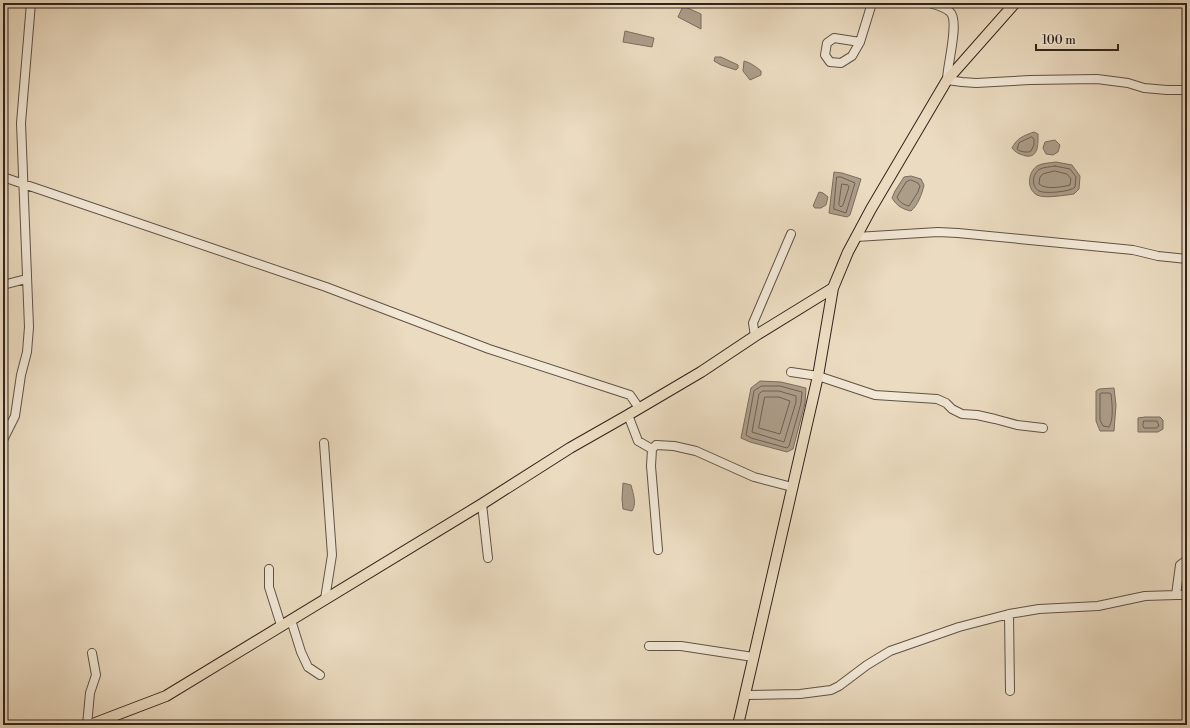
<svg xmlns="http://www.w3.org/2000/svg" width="1190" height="728" font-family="'Libre Bodoni',serif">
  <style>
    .water { fill: #ac9d89; stroke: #7b6d5e }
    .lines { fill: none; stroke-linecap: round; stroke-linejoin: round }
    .shore { stroke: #6e6053; stroke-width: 1 }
    .minor-casing { stroke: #605246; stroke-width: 10 }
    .major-casing { stroke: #31241d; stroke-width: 12 }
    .minor { stroke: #f2e8d6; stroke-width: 8 }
    .major { stroke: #ebdbc0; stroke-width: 10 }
  </style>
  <rect width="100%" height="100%" fill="#ebdbc0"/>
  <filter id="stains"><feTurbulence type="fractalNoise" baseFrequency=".005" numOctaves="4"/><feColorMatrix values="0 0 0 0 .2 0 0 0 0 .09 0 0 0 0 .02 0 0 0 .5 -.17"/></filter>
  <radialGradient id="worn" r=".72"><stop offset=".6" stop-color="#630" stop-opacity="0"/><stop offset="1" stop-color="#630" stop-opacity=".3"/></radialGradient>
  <path class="water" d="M683,6L701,14V29L678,17Z
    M625,31L654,38L652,47L623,42Z
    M715,57H721L738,65V68L736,70L721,65L714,61Z
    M744,61C751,63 755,66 761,71V75L750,80L743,71Z
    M1034,132L1038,134C1038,143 1039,158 1026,156C1019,154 1016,153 1012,148C1017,138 1023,136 1034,132Z
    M1055,140L1060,145L1058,152L1053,155L1046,154L1043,148L1045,142Z
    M1056,162L1072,165L1080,176L1079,189L1074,194C1065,195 1045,199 1037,195C1026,189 1028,172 1037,166C1042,163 1050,163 1056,162Z
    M834,172L842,173L861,179L850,215L847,217L829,213Z
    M911,176L921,179L924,185C922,194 918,205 911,211C902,209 897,206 892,198L895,191L904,177Z
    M819,192L823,193L828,197L826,205L821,208H815L813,206Z
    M760,381L781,382L806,388L805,403L793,449L787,452L750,442L741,438L751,388Z
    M1114,388L1116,405L1114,431H1100L1096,421V391L1099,389Z
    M1145,417H1160L1163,420V429L1158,432H1138V418Z
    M623,483L631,485C633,493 637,504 632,511L623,509L622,499Z"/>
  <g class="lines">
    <path class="shore" d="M1032,137L1034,139V145L1031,151C1028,153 1020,152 1017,149L1019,143Z
      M1055,166L1070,169L1076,177L1075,187C1071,192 1044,194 1039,191C1031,186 1032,174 1040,169C1044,167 1051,167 1055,166Z
      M1055,171L1067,174L1071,179L1070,185C1062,187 1046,190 1039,184L1040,177L1043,174Z
      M837,177H841L855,183L846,213L834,209Z
      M911,180L918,183L920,186L918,192L909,206C904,205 899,202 897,197L906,182Z
      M842,184L848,185L849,187L843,205L841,207L839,205Z
      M762,386H780L802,392L801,403L789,446L787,448L751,438L746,435L754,391Z
      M763,391H779L796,396V402L784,442L752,432L759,394Z
      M1102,393H1109L1111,394C1112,403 1114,419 1109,427L1103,426L1100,420V394Z
      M765,397H779L790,401L780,434L759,428Z
      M1144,421H1157L1159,426L1156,428H1144L1143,426Z"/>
    <g class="minor-casing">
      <path id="minor" d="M930,3C936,5 945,7 950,12C960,21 947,65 947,80L962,82L976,83L1030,80L1097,79L1128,83L1144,88L1167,90H1187
        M860,42L834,38L827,43L825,55L830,62L841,63L852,56L860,42L872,3
        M3,177L326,287L489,349L630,395L639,408
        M856,237L938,232L958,233L1133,250L1158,256L1187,259
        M3,285L26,279
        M755,336L753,323L791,234
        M791,372L818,376L875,395L937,399L946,403L952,409L962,414L977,415L995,419L1017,425L1043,428
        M628,415L638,441L652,449
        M3,440L15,416L21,375L27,352L29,327L21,123L31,3
        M324,443L332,555L325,599
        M482,504L488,558
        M658,550L651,466L652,449L656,445L674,446L696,451L754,477L792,487
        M269,569V587L281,625
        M1176,595H1187
        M1009,614L1010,691
        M291,620L301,652L308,667L320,675
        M649,646H681L753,657
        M745,695L800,694L831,690L839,686L867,665L890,651L959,627L1009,614L1039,609L1098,606L1145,596L1176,595L1180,565L1187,560
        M87,725L90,693L96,675L92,653"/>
    </g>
    <g class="major-casing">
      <path id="major" d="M90,725L166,696L482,504L570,448L628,415L701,372L755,336L833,288
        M738,725L818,376L833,288L848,252L871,209L947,80L1015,3"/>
    </g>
    <use href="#minor" class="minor"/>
    <use href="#major" class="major"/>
  </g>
  <rect width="1190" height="728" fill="none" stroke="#ebdbc0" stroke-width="16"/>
  <rect x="4" y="4" width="1182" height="720" fill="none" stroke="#31241d" stroke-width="2"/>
  <rect x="8" y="8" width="1174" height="712" fill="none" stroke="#31241d"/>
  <path d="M1036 44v6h82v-6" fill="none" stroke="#31241d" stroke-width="2"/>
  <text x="1042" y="44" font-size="12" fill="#31241d" stroke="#f2e8d6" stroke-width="3" paint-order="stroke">100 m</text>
  <rect width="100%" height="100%" filter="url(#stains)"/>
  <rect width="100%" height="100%" fill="url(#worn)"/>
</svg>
